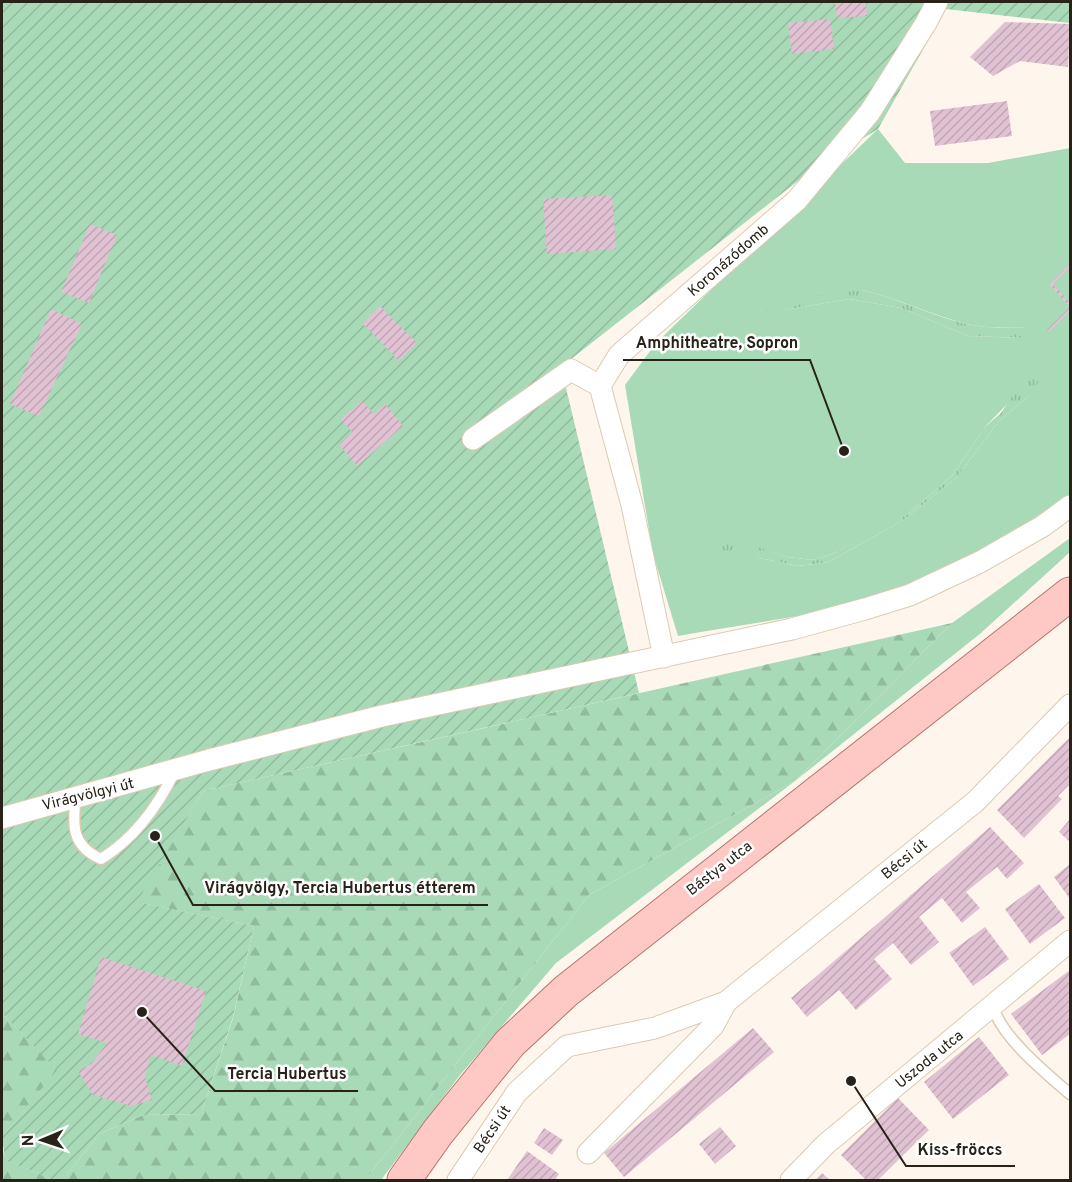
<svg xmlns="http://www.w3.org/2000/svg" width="1072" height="1182" font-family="Overpass,sans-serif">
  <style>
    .grass { fill: #a8dab8; fill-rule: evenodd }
    .forest { fill: url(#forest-firs) }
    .park { fill: url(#park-tufts) }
    .garden { fill: url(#garden-furrows) }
    .building { fill: url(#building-hatch) }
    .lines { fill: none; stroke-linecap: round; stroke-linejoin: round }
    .lane-casing { stroke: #dccab0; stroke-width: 13 }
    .street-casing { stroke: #dccab0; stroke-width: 23 }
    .primary-casing { stroke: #b2766e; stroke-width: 35 }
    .lane { stroke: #fff; stroke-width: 10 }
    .street { stroke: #fff; stroke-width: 21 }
    .primary { stroke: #fec8c4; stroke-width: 33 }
    .labels { text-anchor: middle; stroke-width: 5; stroke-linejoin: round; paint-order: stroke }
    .street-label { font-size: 15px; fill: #282218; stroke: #fff }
    .leader { fill: none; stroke: #282218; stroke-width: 2 }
    .callout-dot { fill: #282218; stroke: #fff; stroke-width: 2 }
    .callout-label { font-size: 16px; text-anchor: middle; font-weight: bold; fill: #282218; stroke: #fff; stroke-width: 5; stroke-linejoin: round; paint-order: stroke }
  </style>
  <defs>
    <pattern id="forest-firs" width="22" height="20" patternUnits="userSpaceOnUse" patternTransform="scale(1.5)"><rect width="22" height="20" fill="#a8dab8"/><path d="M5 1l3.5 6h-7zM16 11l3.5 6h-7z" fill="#91bb9d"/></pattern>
    <pattern id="park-tufts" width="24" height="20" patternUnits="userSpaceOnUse" patternTransform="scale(1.5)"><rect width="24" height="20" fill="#a8dab8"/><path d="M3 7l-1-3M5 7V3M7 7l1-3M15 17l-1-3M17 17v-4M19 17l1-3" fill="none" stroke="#91bb9d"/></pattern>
    <pattern id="garden-furrows" width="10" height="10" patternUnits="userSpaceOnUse" patternTransform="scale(1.5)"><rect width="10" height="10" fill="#a8dab8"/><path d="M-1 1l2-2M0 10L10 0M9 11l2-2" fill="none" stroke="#91bb9d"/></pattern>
    <pattern id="building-hatch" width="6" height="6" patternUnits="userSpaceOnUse" patternTransform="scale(1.5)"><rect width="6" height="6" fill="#e0c2d3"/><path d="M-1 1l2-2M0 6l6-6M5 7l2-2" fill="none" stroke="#c0a6b4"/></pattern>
  </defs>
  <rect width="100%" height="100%" fill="#fef6ec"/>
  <path class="grass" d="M878,129L905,163H988L1070,148V494C1005,538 936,586 857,604C799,618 737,625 678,636L653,554L625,385L656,343ZM862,290C898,298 931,315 967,324C987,329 1007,327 1027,328L1023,338L968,336L901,308L849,299L784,310ZM1030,395L999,421L957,477L905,519L829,562L798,566L759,558L758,548L787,557L814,560L832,554L891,524L908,514L952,476L985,427L1009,402Z
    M1070,538V552L981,633L795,781L556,963L460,1075L381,1180H365L589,895L795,781L952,623Z"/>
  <path class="forest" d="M952,623L795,781L589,895L365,1180H63L99,1134L143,1115L201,1114L233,1018L254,926L136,902L203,791Z
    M2,1013L58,1070L2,1137Z
    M2,1148L6,1160L54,1180H2Z"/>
  <path class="park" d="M862,290C898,298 931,316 967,324C987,329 1007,327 1027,328L1033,335L1023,338L968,336L901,308L849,299L784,310L766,320L764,312L783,300Z
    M1045,371L1030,395L999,421L957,477L905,519L829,562L798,566L759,558L757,547L787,557L814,560L832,554L908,514L952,476L985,427L1001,413L1018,387L1038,372Z
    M712,538L746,542L750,555L712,551L708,545Z"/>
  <path class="garden" d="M2,2H1070V23L946,9L878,129L808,173L561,367L639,693L203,791L137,902L254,926L233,1017L201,1114L143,1115L99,1134L63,1180H54L5,1160L2,1137L57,1070L2,1013Z"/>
  <path class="building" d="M835,2H866L867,16L837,18Z
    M830,19L834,49L792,54L788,23Z
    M1005,22L1070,24L1068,67L1020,61L993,76L970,57Z
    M1007,101L1012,136L935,146L930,111Z
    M612,195L616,249L547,254L543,199Z
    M90,224L117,235L89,303L61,292Z
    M1070,263V267L1053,284L1070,303V311L1049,332L1047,330L1070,307L1049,284Z
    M380,306L417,343L399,361L363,324Z
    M51,309L82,324L39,416L10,404Z
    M362,401L374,414L385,404L403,426L357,466L339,444L352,432L341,419Z
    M1070,737V784L1058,796L1062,799L1024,838L997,810Z
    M1070,819V842L1059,832Z
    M990,827L1024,863L1007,879L997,867L966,892L980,908L962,923L942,898L919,917L939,942L911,965L893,943L874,959L892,979L856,1010L839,990L807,1017L791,998Z
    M1070,864V899L1054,877Z
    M1039,884L1065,918L1030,944L1005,909Z
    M985,927L1009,959L973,986L949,953Z
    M101,957L206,991L182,1066L151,1055L145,1077L152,1100L131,1106L93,1095L78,1071L91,1064L107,1043L78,1034Z
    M1070,970V1034L1042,1055L1011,1014Z
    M753,1028L774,1052L624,1177L604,1153Z
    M979,1037L1009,1075L953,1119L924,1082Z
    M898,1098L929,1130L878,1180H866L841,1155Z
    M720,1127L736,1146L715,1164L699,1144Z
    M544,1128L563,1140L552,1155L534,1143Z
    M527,1151L559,1174L555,1180H507Z
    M822,1173L830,1180H815Z"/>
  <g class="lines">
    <g class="lane-casing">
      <path id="lane" d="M76,797C72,826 72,846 101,859C135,838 158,806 175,771
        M993,1006C1000,1036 1047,1074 1070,1094"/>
    </g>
    <g class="street-casing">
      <path id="street" d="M600,386L632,505L664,657
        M473,439L571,370L600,386L619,355L797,200L870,112L926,23L937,2
        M2,818L209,760L382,716L792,629L865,609L910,595L980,562L1043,526L1070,506
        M588,1153L713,1026L726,1002
        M458,1180L517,1092L567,1046L655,1028L726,1002L975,802L1070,705
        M791,1180L826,1144L1070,941"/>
    </g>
    <g class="primary-casing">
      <path id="primary" d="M404,1180L438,1132L510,1043L566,991L1070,594"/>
    </g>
    <use href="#lane" class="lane"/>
    <use href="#street" class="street"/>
    <use href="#primary" class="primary"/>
  </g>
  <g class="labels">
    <g class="street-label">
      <text transform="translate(728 260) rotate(-41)" y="5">Koronázódomb</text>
      <text transform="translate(88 794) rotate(-14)" y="5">Virágvölgyi út</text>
      <text transform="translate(904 859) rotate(-39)" y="5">Bécsi út</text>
      <text transform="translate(719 868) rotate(-38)" y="5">Bástya utca</text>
      <text transform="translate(929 1059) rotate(-39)" y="5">Uszoda utca</text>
      <text transform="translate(492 1129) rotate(-56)" y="5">Bécsi út</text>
    </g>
  </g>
  <path class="leader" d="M844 451L810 360H623M155 836L193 905H488M142 1012L215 1091H358M851 1081L906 1166H1015"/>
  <g class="callout-dot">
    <circle cx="844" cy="451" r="6"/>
    <circle cx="155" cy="836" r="6"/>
    <circle cx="142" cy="1012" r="6"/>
    <circle cx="851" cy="1081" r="6"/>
  </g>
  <g class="callout-label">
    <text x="717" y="348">Amphitheatre, Sopron</text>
    <text x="340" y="893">Virágvölgy, Tercia Hubertus étterem</text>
    <text x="287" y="1079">Tercia Hubertus</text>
    <text x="960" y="1155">Kiss-fröccs</text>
  </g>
  <rect width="1072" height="1182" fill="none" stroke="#282218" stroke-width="6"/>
  <g transform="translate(42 1140) rotate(268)" stroke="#ffffff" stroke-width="4.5" paint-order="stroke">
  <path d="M0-4.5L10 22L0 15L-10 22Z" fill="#282218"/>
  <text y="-9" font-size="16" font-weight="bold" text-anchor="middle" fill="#282218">N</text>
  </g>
</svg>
